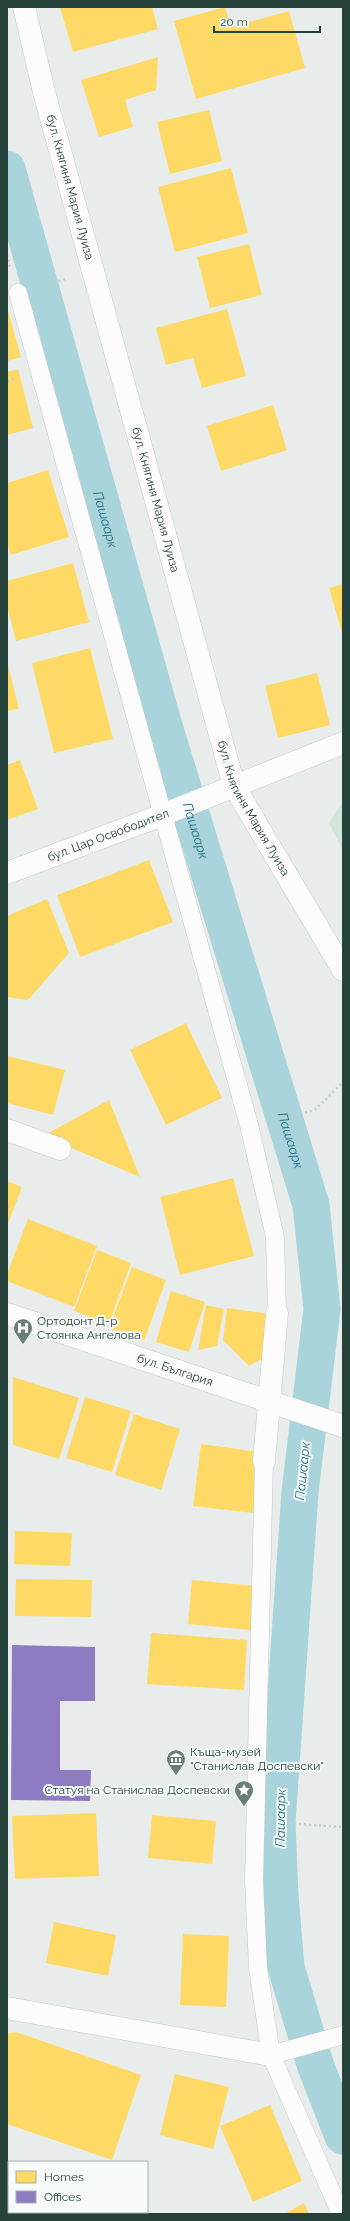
<svg xmlns="http://www.w3.org/2000/svg" width="350" height="2221" font-family="Raleway,sans-serif">
  <style>
    .green { fill: #d1e6d8 }
    .homes { fill: #ffd966 }
    .offices { fill: #8e7cc3 }
    .lines { fill: none; stroke-linecap: round; stroke-linejoin: round }
    .canal { stroke: #a9d4db; stroke-width: 37 }
    .lane-casing { stroke: #c5cac8; stroke-width: 19 }
    .street-casing { stroke: #c5cac8; stroke-width: 23 }
    .secondary-casing { stroke: #c3cbc8; stroke-width: 23 }
    .path { stroke: #c3ccca; stroke-width: 2.5; stroke-dasharray: 2 3; stroke-linecap: butt }
    .lane { stroke: #fcfcfc; stroke-width: 18 }
    .street { stroke: #fcfcfc; stroke-width: 22 }
    .secondary { stroke: #fcfcfc; stroke-width: 22 }
    .labels { text-anchor: middle; stroke-width: 4; stroke-linejoin: round; paint-order: stroke }
    .street-label { font-size: 12px; fill: #24423a; stroke: #f7fbf9 }
    .poi-label { font-size: 12px; fill: #24423a; stroke: #f7fbf9; text-anchor: start }
    .water-label { font-size: 13px; font-style: italic; fill: #1c6f80; stroke: #f7fbf9 }
  </style>
  <rect width="100%" height="100%" fill="#e8edeb"/>
  <path class="green" d="M343,801V851L329,823Z"/>
  <path class="homes" d="M60,7H152L158,29L73,52Z
    M225,7L231,27L289,11L305,68L196,99L174,21Z
    M158,57L156,90L125,100L133,127L99,137L81,80Z
    M209,110L222,161L170,174L157,122Z
    M231,168L248,233L175,252L158,187Z
    M249,244L262,295L210,308L197,257Z
    M7,307L21,357L7,361Z
    M227,309L246,376L202,388L193,358L166,365L156,328Z
    M18,369L33,428L7,435V372Z
    M273,405L287,450L221,471L207,426Z
    M48,470L69,537L11,555L7,543V483Z
    M73,563L89,622L16,641L7,606V581Z
    M343,584V636L329,588Z
    M90,648L113,739L54,753L32,663Z
    M7,661L19,709L7,711Z
    M317,673L330,725L278,738L265,686Z
    M20,760L38,809L7,820V765Z
    M149,860L173,922L80,957L57,895Z
    M47,899L69,953L28,1000L7,997V916Z
    M186,1023L222,1098L166,1125L130,1050Z
    M7,1056L65,1070L53,1115L7,1103Z
    M109,1100L140,1177L43,1136Z
    M233,1178L254,1256L180,1275L160,1197Z
    M7,1181L22,1187L7,1226Z
    M28,1219L97,1246L74,1307L7,1281V1274Z
    M97,1250L131,1263L109,1324L74,1311Z
    M132,1267L166,1280L144,1341L109,1328Z
    M171,1291L205,1302L189,1352L156,1342Z
    M206,1305L224,1309L217,1346L198,1350Z
    M227,1308L270,1314L264,1358L249,1366L223,1340Z
    M13,1377L79,1398L59,1459L13,1445Z
    M85,1397L131,1411L112,1472L66,1458Z
    M134,1414L180,1429L161,1490L115,1475Z
    M201,1444L260,1452L253,1513L193,1506Z
    M15,1531L72,1533L70,1566L14,1564Z
    M16,1579L92,1580L91,1617L15,1616Z
    M192,1580L256,1586L251,1630L188,1624Z
    M151,1633L247,1640L244,1690L147,1684Z
    M96,1813L99,1876L15,1879L12,1816Z
    M152,1815L216,1821L212,1864L148,1858Z
    M54,1922L116,1935L108,1976L46,1963Z
    M183,1934L229,1936L226,2007L180,2005Z
    M16,2032L141,2075L112,2160L7,2124V2034Z
    M175,2074L229,2087L213,2149L160,2135Z
    M270,2105L302,2181L253,2202L220,2126Z
    M304,2203L309,2214H284Z"/>
  <path class="offices" d="M12,1645L95,1647V1701H60V1770H91L90,1801L11,1800Z"/>
  <g class="lines">
    <path class="canal" id="s1" d="M7,169L164,726L311,1205L322,1309L300,1492L277,1823L280,1896L286,1967L315,2064L343,2136"/>
    <g class="lane-casing">
      <path id="lane" d="M18,293L249,1125L275,1237L277,1313
        M264,1461L254,1881L258,1968L271,2055L341,2214
        M271,2055L343,2035"/>
    </g>
    <g class="street-casing">
      <path id="street" d="M7,1130L60,1149
        M264,1461L277,1313
        M7,2008L271,2055"/>
    </g>
    <g class="secondary-casing">
      <g id="secondary">
        <path id="s2" d="M24,7L44,92L234,786L343,970"/>
        <path id="s3" d="M7,873L162,815L343,743"/>
        <path id="s4" d="M7,1314L343,1426"/>
      </g>
    </g>
    <path class="path" d="M7,255L10,267
      M44,285L65,279
      M7,381L14,379
      M276,1120L315,1110L343,1082
      M284,1823L343,1827"/>
    <use href="#lane" class="lane"/>
    <use href="#street" class="street"/>
    <use href="#secondary" class="secondary"/>
  </g>
  <defs>
    <g id="hospital-pin" transform="scale(1)"><path d="M0 17L-7.5 6A9.5 9.5 0 1 1 7.5 6Z" fill="#697e78" stroke="#f7fbf9"/><path d="M-5-5h3v3.5h4V-5h3V5h-3V1.5h-4V5h-3Z" fill="#fff"/></g>
    <g id="museum-pin" transform="scale(1)"><path d="M0 17L-7.5 6A9.5 9.5 0 1 1 7.5 6Z" fill="#697e78" stroke="#f7fbf9"/><path d="M0-6L6-3V-2H-6V-3ZM-5-1h2V3h-2ZM-1-1h2V3h-2ZM3-1h2V3H3ZM-6 4H6V6H-6Z" fill="#fff"/></g>
    <g id="sight-pin" transform="scale(1)"><path d="M0 17L-7.5 6A9.5 9.5 0 1 1 7.5 6Z" fill="#697e78" stroke="#f7fbf9"/><path d="M0-6L1.8-2.2L6-1.7L2.9 1.2L3.7 5.4L0 3.3L-3.7 5.4L-2.9 1.2L-6-1.7L-1.8-2.2Z" fill="#fff"/></g>
  </defs>
  <g fill-rule="evenodd">
    <use href="#hospital-pin" x="23" y="1328"/>
    <use href="#museum-pin" x="176" y="1759"/>
    <use href="#sight-pin" x="244" y="1790"/>
  </g>
  <g class="labels">
    <g class="street-label">
      <text dy="4" stroke="none"><textPath href="#s2" startOffset="186">бул. Княгиня Мария Луиза</textPath></text>
      <text dy="4" stroke="none"><textPath href="#s2" startOffset="510">бул. Княгиня Мария Луиза</textPath></text>
      <text dy="4" stroke="none"><textPath href="#s2" startOffset="835">бул. Княгиня Мария Луиза</textPath></text>
      <text dy="4" stroke="none"><textPath href="#s3" startOffset="108">бул. Цар Освободител</textPath></text>
      <text dy="4" stroke="none"><textPath href="#s4" startOffset="177">бул. България</textPath></text>
    </g>
    <g class="poi-label">
      <text x="37" y="1325">Ортодонт Д-р<tspan x="37" dy="14">Стоянка Ангелова</tspan></text>
      <text x="190" y="1756">Къща-музей<tspan x="190" dy="14">"Станислав Доспевски"</tspan></text>
      <text x="230" y="1794" text-anchor="end">Статуя на Станислав Доспевски</text>
    </g>
    <g class="water-label">
      <text dy="5" stroke="none"><textPath href="#s1" startOffset="364">Пашаарк</textPath></text>
      <text dy="5" stroke="none"><textPath href="#s1" startOffset="688">Пашаарк</textPath></text>
      <text dy="5" stroke="none"><textPath href="#s1" startOffset="1012">Пашаарк</textPath></text>
      <text transform="translate(302 1471) rotate(-84)" y="5">Пашаарк</text>
      <text transform="translate(280 1818) rotate(-89)" y="5">Пашаарк</text>
    </g>
  </g>
  <rect width="350" height="2221" fill="none" stroke="#24423a" stroke-width="16"/>
  <rect x="8" y="2161" width="140" height="52" fill="#f7fbf9" stroke="#a3b1ad"/>
  <rect x="16" y="2171" width="20" height="12" fill="#ffd966" stroke="#a3b1ad"/>
  <text x="44" y="2181" font-size="12" fill="#24423a">Homes</text>
  <rect x="16" y="2191" width="20" height="12" fill="#8e7cc3" stroke="#a3b1ad"/>
  <text x="44" y="2201" font-size="12" fill="#24423a">Offices</text>
  <path d="M214 26v6h106v-6" fill="none" stroke="#24423a" stroke-width="2"/>
  <text x="220" y="26" font-size="12" fill="#24423a" stroke="#f7fbf9" stroke-width="3" paint-order="stroke">20 m</text>
</svg>
